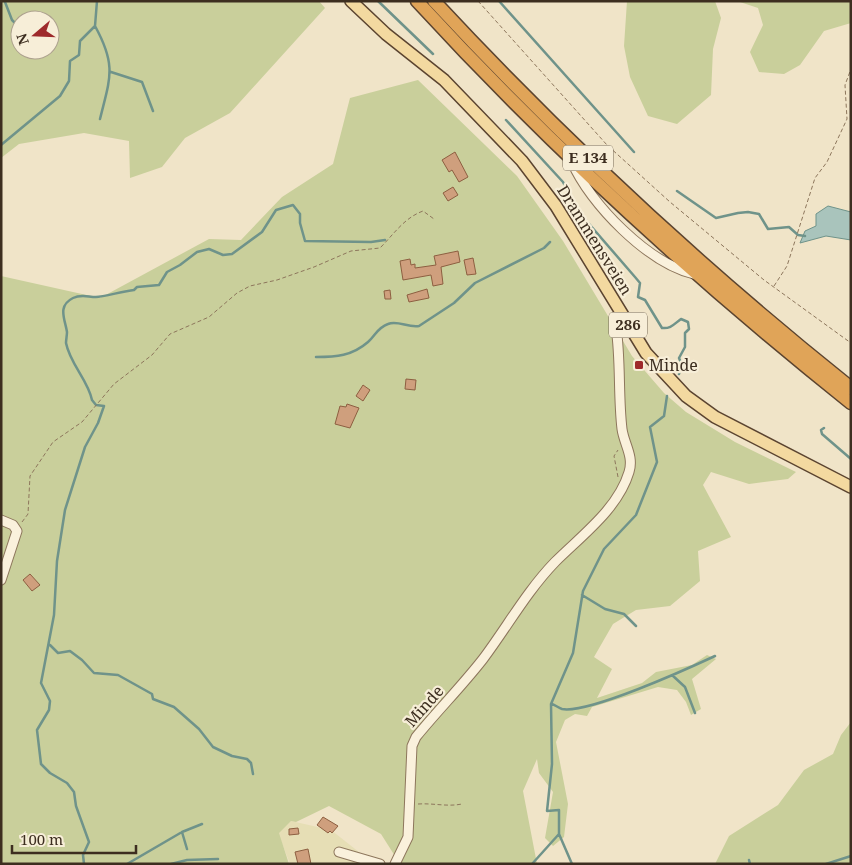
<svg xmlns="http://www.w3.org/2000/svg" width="852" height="865" font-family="'Noto Serif',serif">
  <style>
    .farmland { fill: #e6deb5 }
    .green { fill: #c9cf9b; fill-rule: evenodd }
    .water { fill: #a9c4bc; stroke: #6f938a }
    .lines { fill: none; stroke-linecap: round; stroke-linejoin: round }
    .stream { stroke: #6f938a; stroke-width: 2.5 }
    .building { fill: #cf9f7d; stroke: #8d5f41 }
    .minor-casing { stroke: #8d765c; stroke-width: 11 }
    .major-casing { stroke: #5b4430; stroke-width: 14 }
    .highway-casing { stroke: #5b4430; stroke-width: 15 }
    .path { stroke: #8d765c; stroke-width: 1; stroke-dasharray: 4 2.5; stroke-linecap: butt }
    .minor { stroke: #faf1dc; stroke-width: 9 }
    .major { stroke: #f3d9a0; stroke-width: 11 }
    .highway { stroke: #e0a458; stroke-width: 12 }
    .poi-dot { fill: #9e2a2b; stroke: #f7eed8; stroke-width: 2 }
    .labels { text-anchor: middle; stroke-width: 4.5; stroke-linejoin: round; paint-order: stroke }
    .shield { fill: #f7eed8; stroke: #756857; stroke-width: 1 }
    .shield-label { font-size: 15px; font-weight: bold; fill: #3d2e20 }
    .street-label { font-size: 16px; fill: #3d2e20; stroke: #f7eed8 }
    .poi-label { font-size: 16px; fill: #3d2e20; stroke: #f7eed8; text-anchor: start }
  </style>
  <rect width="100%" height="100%" fill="#f0e4c8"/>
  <path class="farmland" d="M291,821L331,830L374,864H290L278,833Z"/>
  <path class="green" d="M1,1H319L325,8L230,113L185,138L162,167L130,178L129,141L84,133L19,144L1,158ZM20,20H50V50H20Z
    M627,1H715L721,18L713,49L711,95L677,124L648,116L630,77L624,46Z
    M737,1H851V23L824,31L800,65L784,74L759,72L750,52L763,25L758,8Z
    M418,80L517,176L563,241L632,356L664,393L686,412L735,442L796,472L788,479L749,484L711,472L703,485L731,537L698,551L700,581L670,606L636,610L613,624L594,657L612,669L597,698L642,683L656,672L692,665L707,655L716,659L692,679L701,709L691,715L686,702L677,690L658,687L592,707L587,716L575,714L565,720L556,742L568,804L564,837L553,846L545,838L553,792L539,773L537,759L523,791L537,864H400L381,834L329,806L296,822L291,821L279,833L289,864H1V276L100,298L209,239L241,240L282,197L333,164L350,98Z
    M851,722V864H715L729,836L778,805L804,770L833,754L841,735Z"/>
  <path class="water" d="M828,206L851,212V240L826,236L800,243L805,231L816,226V214Z"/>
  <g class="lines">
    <path class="stream" d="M378,1L433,54
      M499,1L634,152
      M5,2L12,20L18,26
      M95,26C117,66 110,78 100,119
      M111,72L142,82L153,111
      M506,120L563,182L577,210L635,277L640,283L638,297L645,300L662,328C671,329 674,324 681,319L688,322L689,329L685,333V347L679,358L681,363L679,374
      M1,145L60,96L69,81L70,61L79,55L80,41L95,26L97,1
      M677,191L716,218L738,213L748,212L759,214L768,229L789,227L798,235L805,236
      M316,357C336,357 352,356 368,342C376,335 377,328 388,324C398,320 408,328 419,326L454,303L475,283L544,248L550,242
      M824,428L821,430L822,434L851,459
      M582,595L605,609L624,614L636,626
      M50,645L58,653L70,651L82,660L94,673L118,675L152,694L153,699L174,707L199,729L213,747L232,756L247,759L251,763L253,774
      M672,675L685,687L695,713
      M552,704C555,705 559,708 562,709C588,714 687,669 715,656
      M182,832L187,849
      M559,834L572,864
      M749,860L750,864
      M84,864L83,855L89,842L76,806L74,792L67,783L50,773L41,764L37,730L49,710L50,701L41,683L54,615L57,561L65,510L85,447L98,423L104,406L96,405L92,400C88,380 70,364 66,343C66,340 67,335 67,332C65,319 57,306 73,298C81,294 88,297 96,297C104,297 123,291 134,290L137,287L159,285L167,272L180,265L197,252L209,249L223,255L232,254L262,232L276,210L293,205L300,214V223L305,241L371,242L385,240
      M127,864L182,832L202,824
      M171,864L187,860L218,859
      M532,864L559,834V810L547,811L552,764L551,704L573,653L583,591L604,549L636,515L657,462L650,427L664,416L667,396
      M826,864L851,856"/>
  </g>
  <path class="building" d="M455,152L468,177L459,182L452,170L449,172L442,160Z
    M453,187L458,195L448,201L443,193Z
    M458,251L460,262L441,267L443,284L433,286L431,275L403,280L400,261L410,259L411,265L415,264V268L436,265L434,256Z
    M473,258L476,274L467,275L464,260Z
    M427,289L429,298L409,302L407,295Z
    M390,290L391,299H385L384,291Z
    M406,379L416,380L415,390L405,389Z
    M363,385L370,390L363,401L356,396Z
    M347,404L359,408L350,428L335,424L340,406L346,407Z
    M30,574L40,585L32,591L23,580Z
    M323,817L338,826L332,833L330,831L328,833L317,825Z
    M298,828L299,834L289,835V829Z
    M308,849L311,864H298L295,852Z"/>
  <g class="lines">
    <g class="minor-casing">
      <path id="minor" d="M572,162C590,204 648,263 694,274
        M1,520L13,525L17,531L1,580
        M339,852L380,864
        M395,864L408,837L412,746L416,737C438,710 462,686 483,659C507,627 527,591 555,562C581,536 618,509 629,472C634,456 624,444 622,429C618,395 621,361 616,327L626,322"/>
    </g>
    <g class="major-casing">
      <path id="major" d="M351,1L386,34L444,80L522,161L556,206L646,353L686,396L715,417L851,487"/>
    </g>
    <g class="highway-casing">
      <path id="highway" d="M417,1C551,147 697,280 851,403
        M434,1C563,140 702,269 851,388"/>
    </g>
    <path class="path" d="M478,1L607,145L670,202L764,280L851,343
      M774,286L787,266L815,178L827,162L847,119L845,85L851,69
      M618,477L614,456L618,450
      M22,522L28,514L30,476L53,442L82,422L114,384L152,355L170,334L209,317L237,293L250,286L277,280L314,267L351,251L380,248C394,234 404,218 423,211L434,219
      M418,804C434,803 447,807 462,804"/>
    <use href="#minor" class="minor"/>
    <use href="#major" class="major"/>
    <use href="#highway" class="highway"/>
  </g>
  <rect class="poi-dot" x="634" y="360" width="10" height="10" rx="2.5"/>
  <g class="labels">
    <g class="shield">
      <rect x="563" y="145.5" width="50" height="25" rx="4"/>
      <rect x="609" y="312.5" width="38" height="25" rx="4"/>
    </g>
    <g class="shield-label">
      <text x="588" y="163">E 134</text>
      <text x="628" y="330">286</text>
    </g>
    <g class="street-label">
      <text transform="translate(595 240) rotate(58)" y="6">Drammensveien</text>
      <text transform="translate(424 706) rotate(-49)" y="6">Minde</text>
    </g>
    <g class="poi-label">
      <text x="649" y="371">Minde</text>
    </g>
  </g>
  <rect width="852" height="865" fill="none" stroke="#3d2e20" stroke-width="5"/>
  <g transform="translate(35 35) rotate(251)"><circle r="24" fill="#f7eed8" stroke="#ada18e"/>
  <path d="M0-4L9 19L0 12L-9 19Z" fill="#9e2a2b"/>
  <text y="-8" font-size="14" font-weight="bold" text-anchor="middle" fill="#3d2e20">N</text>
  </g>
  <path d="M12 845v8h124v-8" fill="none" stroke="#3d2e20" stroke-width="2.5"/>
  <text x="20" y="845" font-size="15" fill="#3d2e20" stroke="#f7eed8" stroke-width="4" paint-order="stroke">100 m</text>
</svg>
